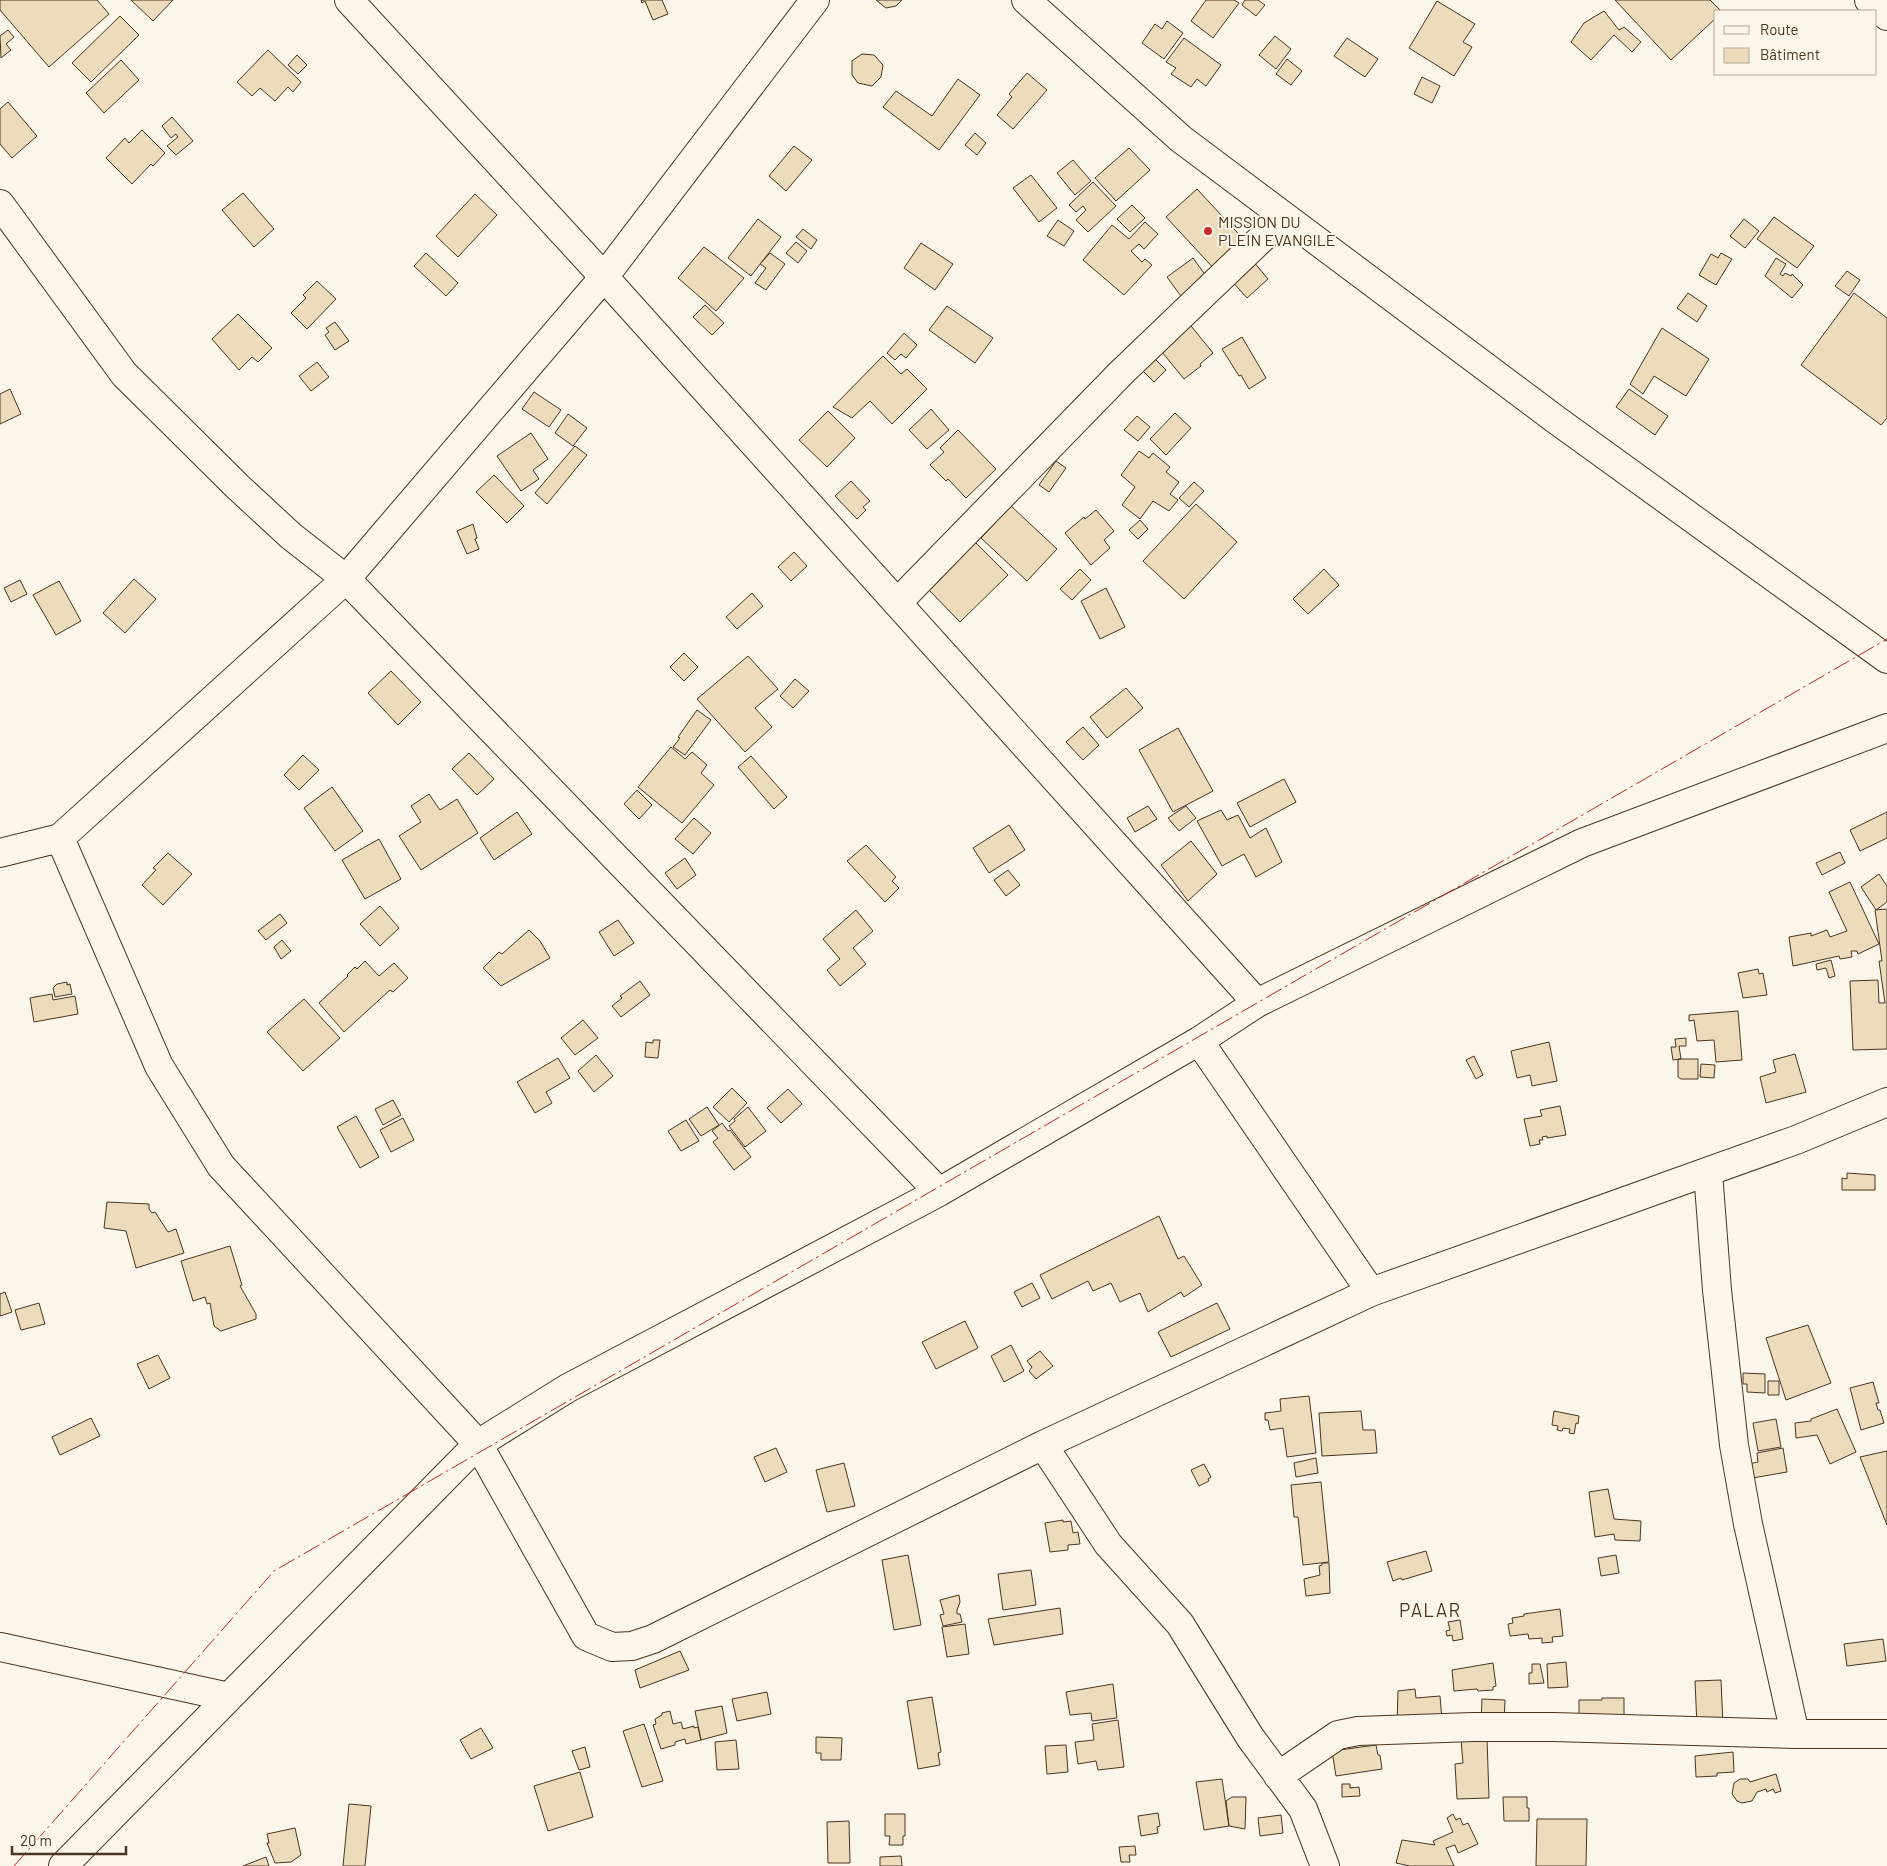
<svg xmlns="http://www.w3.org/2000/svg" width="1887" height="1866" font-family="Barlow,sans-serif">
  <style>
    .building { fill: #ecdcbc; stroke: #4a3520 }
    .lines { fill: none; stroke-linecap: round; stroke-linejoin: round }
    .minor-casing { stroke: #4a3520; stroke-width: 30 }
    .minor { stroke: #fbf6e9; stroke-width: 28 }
    .power { stroke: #c62828; stroke-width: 1; stroke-dasharray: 18 4 2.5 4; stroke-linecap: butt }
    .poi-dot { fill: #c62828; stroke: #fbf6e9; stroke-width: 2 }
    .labels { text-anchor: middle; stroke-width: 4; stroke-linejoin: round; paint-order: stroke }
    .poi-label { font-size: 16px; fill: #4a3520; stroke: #fbf6e9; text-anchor: start }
    .quarter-label { font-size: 19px; letter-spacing: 1px; fill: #4a3520; stroke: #fbf6e9 }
  </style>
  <rect width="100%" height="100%" fill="#fbf6e9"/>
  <path class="building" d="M0,0H97L109,14L49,67L0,10Z
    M131,0H173L153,21Z
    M641,0H662L668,14L653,20L645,1L642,3Z
    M876,0H902L896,6L886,8Z
    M1206,0H1234L1239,3L1213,38L1191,21Z
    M1245,0H1258L1265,5L1256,16L1242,5Z
    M1615,0H1710L1721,11H1716V18L1671,60Z
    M1437,1L1475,24L1463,42L1472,47L1454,76L1409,48Z
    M1604,11L1619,30L1624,27L1641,42L1632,52L1614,35L1591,60L1571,42L1584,23Z
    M120,16L139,35L91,82L72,63Z
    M1167,21L1183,33L1164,59L1142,43L1155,24L1162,29Z
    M8,30L14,37L6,44L11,50L1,58L0,36Z
    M1275,36L1291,49L1276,69L1259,55Z
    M1184,38L1221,65L1206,86L1197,79L1191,87L1171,74L1176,68L1166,62Z
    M1347,38L1378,59L1365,77L1334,56Z
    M268,50L301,82L293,92L288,87L275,101L260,88L252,96L237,82Z
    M862,54L874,55L883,65L881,77L872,86L858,83L852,75V61Z
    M297,55L307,65L298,74L288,65Z
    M1287,59L1302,71L1291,85L1276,74Z
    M121,60L139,80L104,113L86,93Z
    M1027,73L1047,90L1013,129L997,115L1012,97L1009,94Z
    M1422,77L1440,86L1432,103L1414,94Z
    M958,79L980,95L939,150L883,107L896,91L932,116Z
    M8,102L37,136L12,158L0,144V109Z
    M172,117L193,141L176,155L167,146L178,137L176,134L171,138L162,126Z
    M142,130L165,153L153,166L151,164L132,184L106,158L125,138L129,143Z
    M975,133L986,143L977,155L965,145Z
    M794,146L812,160L786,191L769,176Z
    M1129,148L1150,170L1116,201L1095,178Z
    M1073,160L1091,181L1075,195L1057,173Z
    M1031,175L1057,208L1039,222L1013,188Z
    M1093,182L1116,206L1088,232L1076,220L1086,210L1083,206L1076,212L1069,205Z
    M1197,189L1249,245L1218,273L1166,217Z
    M243,193L274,229L254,247L222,210Z
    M475,194L497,215L458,257L436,236Z
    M1132,205L1145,218L1130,232L1117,219Z
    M1774,217L1814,246L1797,268L1757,239Z
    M758,219L781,237L751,276L728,258Z
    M1744,219L1759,231L1745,248L1730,236Z
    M1058,220L1074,231L1064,246L1047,236Z
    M1145,222L1158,234L1144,249L1139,244L1131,251L1142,262L1145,259L1152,265L1124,295L1083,260L1112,225L1129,239Z
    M803,229L817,240L811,249L796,237Z
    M796,242L807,251L798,263L786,253Z
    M921,243L953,264L935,290L904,268Z
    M704,247L744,278L716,311L678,278Z
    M426,253L458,283L446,296L414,266Z
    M770,253L785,264L766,290L755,283L766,268L760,264Z
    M1721,253L1732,259L1716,285L1699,275L1711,254L1718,258Z
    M1193,258L1209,280L1183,299L1167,277Z
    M1776,258L1786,264L1780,274L1783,276L1785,273L1791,276L1792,274L1803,285L1792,298L1765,276Z
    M1253,261L1268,279L1247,298L1231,280Z
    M1847,271L1860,280L1849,296L1835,286Z
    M317,281L336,299L307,329L291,313L306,298L303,295Z
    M1688,293L1707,306L1697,322L1677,308Z
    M1854,293L1887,318V418L1881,425L1801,365Z
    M705,305L724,323L712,335L693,317Z
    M947,306L993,338L975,363L929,330Z
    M238,314L272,348L258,362L252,357L239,370L212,339Z
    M1187,321L1213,353L1200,364L1201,366L1184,379L1158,347Z
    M335,322L349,341L335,350L325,335L329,332L326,328Z
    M1662,328L1709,359L1686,396L1654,376L1643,394L1630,384Z
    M904,333L917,345L906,358L901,354L895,360L887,353Z
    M1242,337L1266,378L1249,389L1241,375L1239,376L1222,349Z
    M883,356L901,374L907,369L927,389L892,424L870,401L852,418L833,407Z
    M1153,357L1166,370L1154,382L1141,369Z
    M317,362L329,377L311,391L299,376Z
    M10,389L21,414L0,424V394Z
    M1629,389L1668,416L1655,435L1616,407Z
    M534,392L561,410L549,427L522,409Z
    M931,409L949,430L927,449L909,430Z
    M828,411L855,438L827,467L799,440Z
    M1175,413L1191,428L1166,455L1150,439Z
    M568,414L587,428L573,446L555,433Z
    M1137,416L1150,427L1138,441L1124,430Z
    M958,430L996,469L966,498L948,479L946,481L930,465L944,452L940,448Z
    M531,433L548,459L533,470L539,479L521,491L497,456Z
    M575,446L587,455L547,504L535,493Z
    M1139,451L1149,458L1153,453L1170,467L1166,472L1179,482L1170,494L1178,500L1169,511L1153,501L1140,519L1122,505L1135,487L1121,475Z
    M1056,461L1066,468L1049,492L1039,485Z
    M494,475L524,506L507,523L476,492Z
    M851,481L870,501L863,507L866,510L857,519L835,496Z
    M1194,482L1204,491L1189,507L1179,498Z
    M1196,504L1237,542L1184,599L1143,561Z
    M1011,506L1057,549L1027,581L981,538Z
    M1096,510L1114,531L1104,540L1110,548L1091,565L1065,533L1084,517L1085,519Z
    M1140,520L1148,529L1138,539L1129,530Z
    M473,524L477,538L475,539L479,549L467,554L457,531Z
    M975,542L1008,575L960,622L928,589Z
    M794,552L807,566L791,581L778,567Z
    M1080,569L1091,580L1072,600L1060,589Z
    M1324,569L1339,585L1308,614L1293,599Z
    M134,579L156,599L125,633L103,613Z
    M20,580L27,594L11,602L4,588Z
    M59,581L81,621L56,635L33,595Z
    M1106,588L1125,627L1100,639L1081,601Z
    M752,593L763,606L737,629L726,617Z
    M684,653L698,667L684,681L670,667Z
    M748,656L778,689L755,708L772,727L745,752L697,699Z
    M391,671L421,702L398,725L368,693Z
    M795,679L809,691L793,708L780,696Z
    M1126,688L1143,708L1107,738L1090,717Z
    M697,710L711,720L685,755L673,747L680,738L678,737Z
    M1083,727L1099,745L1083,760L1066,742Z
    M1178,728L1213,791L1173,812L1139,750Z
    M671,747L685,759L692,752L707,765L701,773L714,785L682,823L638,787Z
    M469,753L494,779L477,795L452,769Z
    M303,755L319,770L299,790L284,775Z
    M751,756L787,797L774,809L738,767Z
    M1284,779L1296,802L1250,827L1237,803Z
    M332,787L363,831L335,851L304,808Z
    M637,790L652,805L639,819L624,804Z
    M429,794L440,810L457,799L478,833L421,870L399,836L421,822L411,806Z
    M1148,806L1157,819L1135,832L1127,818Z
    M1186,806L1196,818L1179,831L1168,818Z
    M1221,810L1227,820L1238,815L1250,838L1266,828L1282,862L1256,877L1244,854L1222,866L1197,821Z
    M517,812L532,834L494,860L480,838Z
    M1887,812V838L1860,851L1850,830Z
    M694,818L711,833L693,854L675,839Z
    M1009,825L1025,850L989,873L973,848Z
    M379,839L401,879L365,899L342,860Z
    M1191,841L1217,874L1188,901L1161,865Z
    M866,845L896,877L892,881L899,888L885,902L847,861Z
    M1840,852L1845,863L1822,875L1816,863Z
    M168,853L192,874L163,905L142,885L156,870L153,868Z
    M685,858L696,875L677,889L665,873Z
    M1008,870L1020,885L1006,896L994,880Z
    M1879,874L1887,886V902L1876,910L1861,887Z
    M1850,882L1879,944L1858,954L1857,951H1851L1852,957L1840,959L1839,956L1793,966L1789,937L1811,933V936L1827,930L1830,937L1847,931L1829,892Z
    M380,906L399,928L380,946L360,924Z
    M1887,909V1049L1853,1050L1850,981L1878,980L1879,1003H1885L1879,961H1882L1875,910Z
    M856,910L873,931L853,948L866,964L840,986L827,970L840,959L823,939Z
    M280,914L287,923L266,940L258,931Z
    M618,920L634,943L614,956L599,932Z
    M529,930L540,941L550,958L501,986L483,968L499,952L502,954Z
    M282,940L291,951L281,959L274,947Z
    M1831,960L1835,976L1829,978L1826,968L1817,970L1816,964Z
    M365,961L379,976L394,963L408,978L393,992L390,990L344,1032L319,1003L348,976L347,975L355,967L357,969Z
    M1758,969L1759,974L1763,973L1767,995L1743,998L1738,973Z
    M640,981L650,995L621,1017L612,1006L622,998L620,996Z
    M67,982V985L70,984L72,994L55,997L53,988L57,984Z
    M52,994L53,1000L75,996L78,1014L34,1022L30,998Z
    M304,999L340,1038L303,1071L267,1032Z
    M1738,1011L1742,1060L1716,1062L1714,1040L1697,1041L1694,1020L1689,1021V1015Z
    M583,1020L598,1038L575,1055L561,1038Z
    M1686,1038V1046H1679L1681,1059L1673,1060L1671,1047H1676L1675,1039Z
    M653,1040H660L658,1058L645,1057L646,1042L653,1043Z
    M1549,1042L1557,1081L1532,1086L1530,1075L1517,1078L1511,1051Z
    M1795,1054L1806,1092L1766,1103L1760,1077L1776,1072L1773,1060Z
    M596,1055L613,1076L594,1092L578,1071Z
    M1474,1056L1483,1075L1476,1079L1466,1060Z
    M558,1058L570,1078L546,1092L552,1103L535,1113L517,1082Z
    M1678,1059H1698V1079H1681L1678,1077Z
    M1701,1064L1715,1065L1714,1078L1700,1077Z
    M732,1088L747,1103L729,1122L713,1107Z
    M788,1089L802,1104L781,1123L767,1108Z
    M393,1100L401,1115L383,1125L375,1109Z
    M1560,1106L1566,1135L1547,1138V1136L1542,1137L1543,1140H1539L1540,1144L1530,1146L1524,1119L1542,1116L1540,1110Z
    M707,1107L719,1125L701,1136L689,1119Z
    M748,1107L766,1131L745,1147L729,1126L735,1121L734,1119Z
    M356,1116L379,1157L360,1168L337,1127Z
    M403,1118L414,1140L391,1152L380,1130Z
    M686,1120L699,1141L681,1151L668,1131Z
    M722,1123L728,1131L730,1130L751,1157L734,1170L713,1142L718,1138L712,1131Z
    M1847,1173L1875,1175V1190H1842V1178L1847,1179Z
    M107,1202L149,1204V1209L152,1213L155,1212L168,1232L176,1229L184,1253L136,1268L126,1231L104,1228Z
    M1159,1216L1178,1259L1184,1256L1202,1285L1184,1297L1181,1292L1148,1312L1140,1293L1120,1302L1111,1283L1093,1291L1088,1281L1052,1299L1040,1275Z
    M230,1246L242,1285L240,1286L256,1314V1319L221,1331L214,1326L210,1303L207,1304L205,1297L193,1301L181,1261Z
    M1032,1283L1040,1298L1022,1307L1014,1292Z
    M5,1292L12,1312L0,1316V1294Z
    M39,1303L45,1324L21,1330L15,1310Z
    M1217,1303L1230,1329L1171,1357L1158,1332Z
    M965,1321L978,1348L936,1369L922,1342Z
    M1808,1325L1831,1383L1786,1400L1766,1338Z
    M1011,1345L1024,1371L1004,1382L991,1356Z
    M1040,1351L1053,1366L1036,1379L1029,1371L1032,1367L1027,1361Z
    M158,1355L170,1378L149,1389L137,1364Z
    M1743,1373L1765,1374V1393L1747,1392V1384H1743Z
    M1768,1381H1779V1395H1768Z
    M1873,1382L1879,1403H1876L1878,1410H1880L1884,1423L1861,1430L1850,1388Z
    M1309,1396L1316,1453L1287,1457L1283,1428L1270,1430L1268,1420H1265V1413L1281,1411L1280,1399Z
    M1837,1409L1856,1452L1830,1464L1817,1435L1796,1438L1795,1423L1811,1421V1419Z
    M1361,1411L1363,1430H1375L1377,1453L1322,1456L1319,1413Z
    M1554,1411L1579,1416L1578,1424L1576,1423L1574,1434L1569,1433L1570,1429L1563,1428L1562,1431L1557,1430L1558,1426L1552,1425Z
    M91,1418L100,1436L60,1455L52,1437Z
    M1776,1419L1781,1447L1758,1451L1753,1423Z
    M776,1448L787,1472L765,1482L754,1457Z
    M1783,1448L1787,1472L1747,1479L1744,1465L1758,1462L1757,1453Z
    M1887,1451V1525L1860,1457Z
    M1316,1458L1318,1473L1296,1477L1294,1463Z
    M844,1463L855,1506L827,1512L816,1470Z
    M1204,1464L1211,1477L1208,1479L1209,1481L1199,1486L1191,1470Z
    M1321,1482L1329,1562L1303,1565L1298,1517H1294L1291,1485Z
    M1608,1489L1614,1519L1641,1521L1640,1541L1615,1540L1614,1534L1595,1537L1589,1492Z
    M1063,1520V1522L1071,1521L1073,1533L1078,1532L1080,1544L1068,1545V1550L1050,1552L1045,1523Z
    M1426,1551L1432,1571L1402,1580L1401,1578L1393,1581L1387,1562Z
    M908,1555L921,1625L894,1630L882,1560Z
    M1616,1555L1619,1573L1601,1576L1598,1558Z
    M1322,1563H1329L1330,1593L1306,1596L1304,1579L1320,1575L1319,1566L1322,1565Z
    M1031,1570L1036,1605L1003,1610L998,1574Z
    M959,1595L960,1602L957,1610V1614H960L962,1622L943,1626L940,1615L944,1614L940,1600Z
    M1060,1608L1063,1634L994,1645L988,1619Z
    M1560,1609L1563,1636L1552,1637L1553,1642L1542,1643V1638L1529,1639L1528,1634L1510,1636L1508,1624L1513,1623L1512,1618L1524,1616V1614Z
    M1460,1620L1463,1639L1453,1641L1452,1635L1447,1636L1446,1631L1450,1630L1448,1622Z
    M965,1624L969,1654L947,1657L942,1627Z
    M1883,1639L1886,1661L1847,1666L1844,1644Z
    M680,1651L689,1670L640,1688L635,1670Z
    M1566,1662L1568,1687L1548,1688L1547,1664Z
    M1493,1663L1496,1686L1493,1687V1690L1478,1691L1477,1689L1454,1691L1452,1670Z
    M1532,1664H1540L1544,1683L1529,1684V1673H1532Z
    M1721,1680L1723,1725L1697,1726L1695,1681Z
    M1113,1684L1117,1718L1092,1721L1091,1713L1070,1715L1066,1692Z
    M1415,1689L1416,1698L1440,1696L1442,1720L1397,1724L1398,1691Z
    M767,1692L771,1714L737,1721L732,1699Z
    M932,1697L941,1752L938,1753L940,1765L918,1769L907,1701Z
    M1602,1698H1624V1723L1579,1718V1700H1602Z
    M1482,1699L1505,1700L1504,1722H1481Z
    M722,1706L727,1733L701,1740L695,1711Z
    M670,1711L673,1724L681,1722L683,1729L694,1726V1728L698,1727L701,1740L686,1744L685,1739L675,1742V1745L661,1749L653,1725L656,1724L655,1719L662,1715V1713Z
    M1118,1720L1124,1767L1098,1770L1096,1761L1078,1764L1075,1742L1094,1740L1092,1724Z
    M644,1724L663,1781L642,1787L623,1731Z
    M481,1728L493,1748L471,1759L460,1740Z
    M816,1737L842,1738L841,1760H821V1753H816Z
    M1487,1738L1489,1798L1457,1799L1455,1764L1463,1763L1461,1740Z
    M736,1740L739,1769L717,1770L715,1742Z
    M1066,1745L1068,1772L1047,1774L1045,1746Z
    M1376,1745L1378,1755H1380L1382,1769L1336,1776L1332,1751Z
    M585,1747L590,1767L579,1770L572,1751Z
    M1733,1752L1734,1772L1717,1773V1776L1696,1777L1695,1756Z
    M580,1772L593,1817L548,1831L534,1786Z
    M1776,1774L1781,1791L1775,1793L1773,1789L1767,1792L1766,1789L1757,1792L1752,1801L1742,1803L1737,1801L1732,1794L1734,1783L1740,1779H1748L1750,1782Z
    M1222,1779L1229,1826L1204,1830L1196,1782Z
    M1342,1784H1350V1788L1359,1787L1360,1796L1342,1797Z
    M1232,1797H1246L1245,1829L1229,1826L1226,1801Z
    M1503,1797H1527V1808H1529V1821H1504Z
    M349,1804L371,1806L365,1866H343Z
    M1158,1813L1160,1826L1157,1827L1158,1833L1141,1836L1138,1816Z
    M885,1814H905V1836H903V1845H889L890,1836H885Z
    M1453,1814L1456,1820L1460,1818L1463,1825L1468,1823L1478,1844L1458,1853L1455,1845L1446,1848L1454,1866H1410L1396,1863L1402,1840L1435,1845L1433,1841L1453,1832L1447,1818Z
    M1281,1815L1283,1833L1260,1836L1258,1818Z
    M1537,1819H1587L1586,1866H1536Z
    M849,1821L850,1863H828L827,1822Z
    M295,1828L301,1855L291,1862L275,1863L267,1843H269L267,1834Z
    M1135,1846L1136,1855H1129L1130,1862H1121L1119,1847Z
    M901,1856L902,1866H880V1857Z
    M266,1857L269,1866H243Z"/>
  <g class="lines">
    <g class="minor-casing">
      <path id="minor" d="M349,0L604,277L1257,1003
        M1026,0L1181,139L1555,419L1887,659
        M1869,0L1887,16
        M0,204L124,374L237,486L291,536L346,579L939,1192
        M897,603L1121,373L1284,217
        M60,838L159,1066L221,1166L478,1444L586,1636L612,1647L632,1646L653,1639L1043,1445L1371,1292L1796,1140L1887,1102
        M0,853L60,838L346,579L604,277L815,0
        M1199,1041L1371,1292
        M1708,1172L1717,1290L1734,1445L1748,1524L1795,1734
        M1043,1445L1108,1544L1180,1624L1250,1737L1303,1809L1325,1866
        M0,1647L229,1697
        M1278,1776L1338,1735L1358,1731L1473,1727H1553L1795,1734H1887
        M63,1866L478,1444L568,1388L939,1192L1199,1041L1257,1003L1582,843L1887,728"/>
    </g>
    <use href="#minor" class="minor"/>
    <path class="power" d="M14,1866L274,1571L1887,639"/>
  </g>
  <circle class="poi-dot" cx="1208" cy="231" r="5"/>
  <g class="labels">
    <g class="poi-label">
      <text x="1218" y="228">MISSION DU<tspan x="1218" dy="18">PLEIN EVANGILE</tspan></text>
    </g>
    <g class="quarter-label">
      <text x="1430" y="1617">PALAR</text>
    </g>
  </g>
  <rect x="1714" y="10" width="162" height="65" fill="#fbf6e9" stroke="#b4a999"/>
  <rect x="1724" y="26" width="25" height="8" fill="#fbf6e9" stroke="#b4a999"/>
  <text x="1760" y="35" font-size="15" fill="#4a3520">Route</text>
  <rect x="1724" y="48" width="25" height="15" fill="#ecdcbc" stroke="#b4a999"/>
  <text x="1760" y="60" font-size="15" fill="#4a3520">Bâtiment</text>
  <path d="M12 1846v8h114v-8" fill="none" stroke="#4a3520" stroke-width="2.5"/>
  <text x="20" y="1846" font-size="15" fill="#4a3520" stroke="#fbf6e9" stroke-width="4" paint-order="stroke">20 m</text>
</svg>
